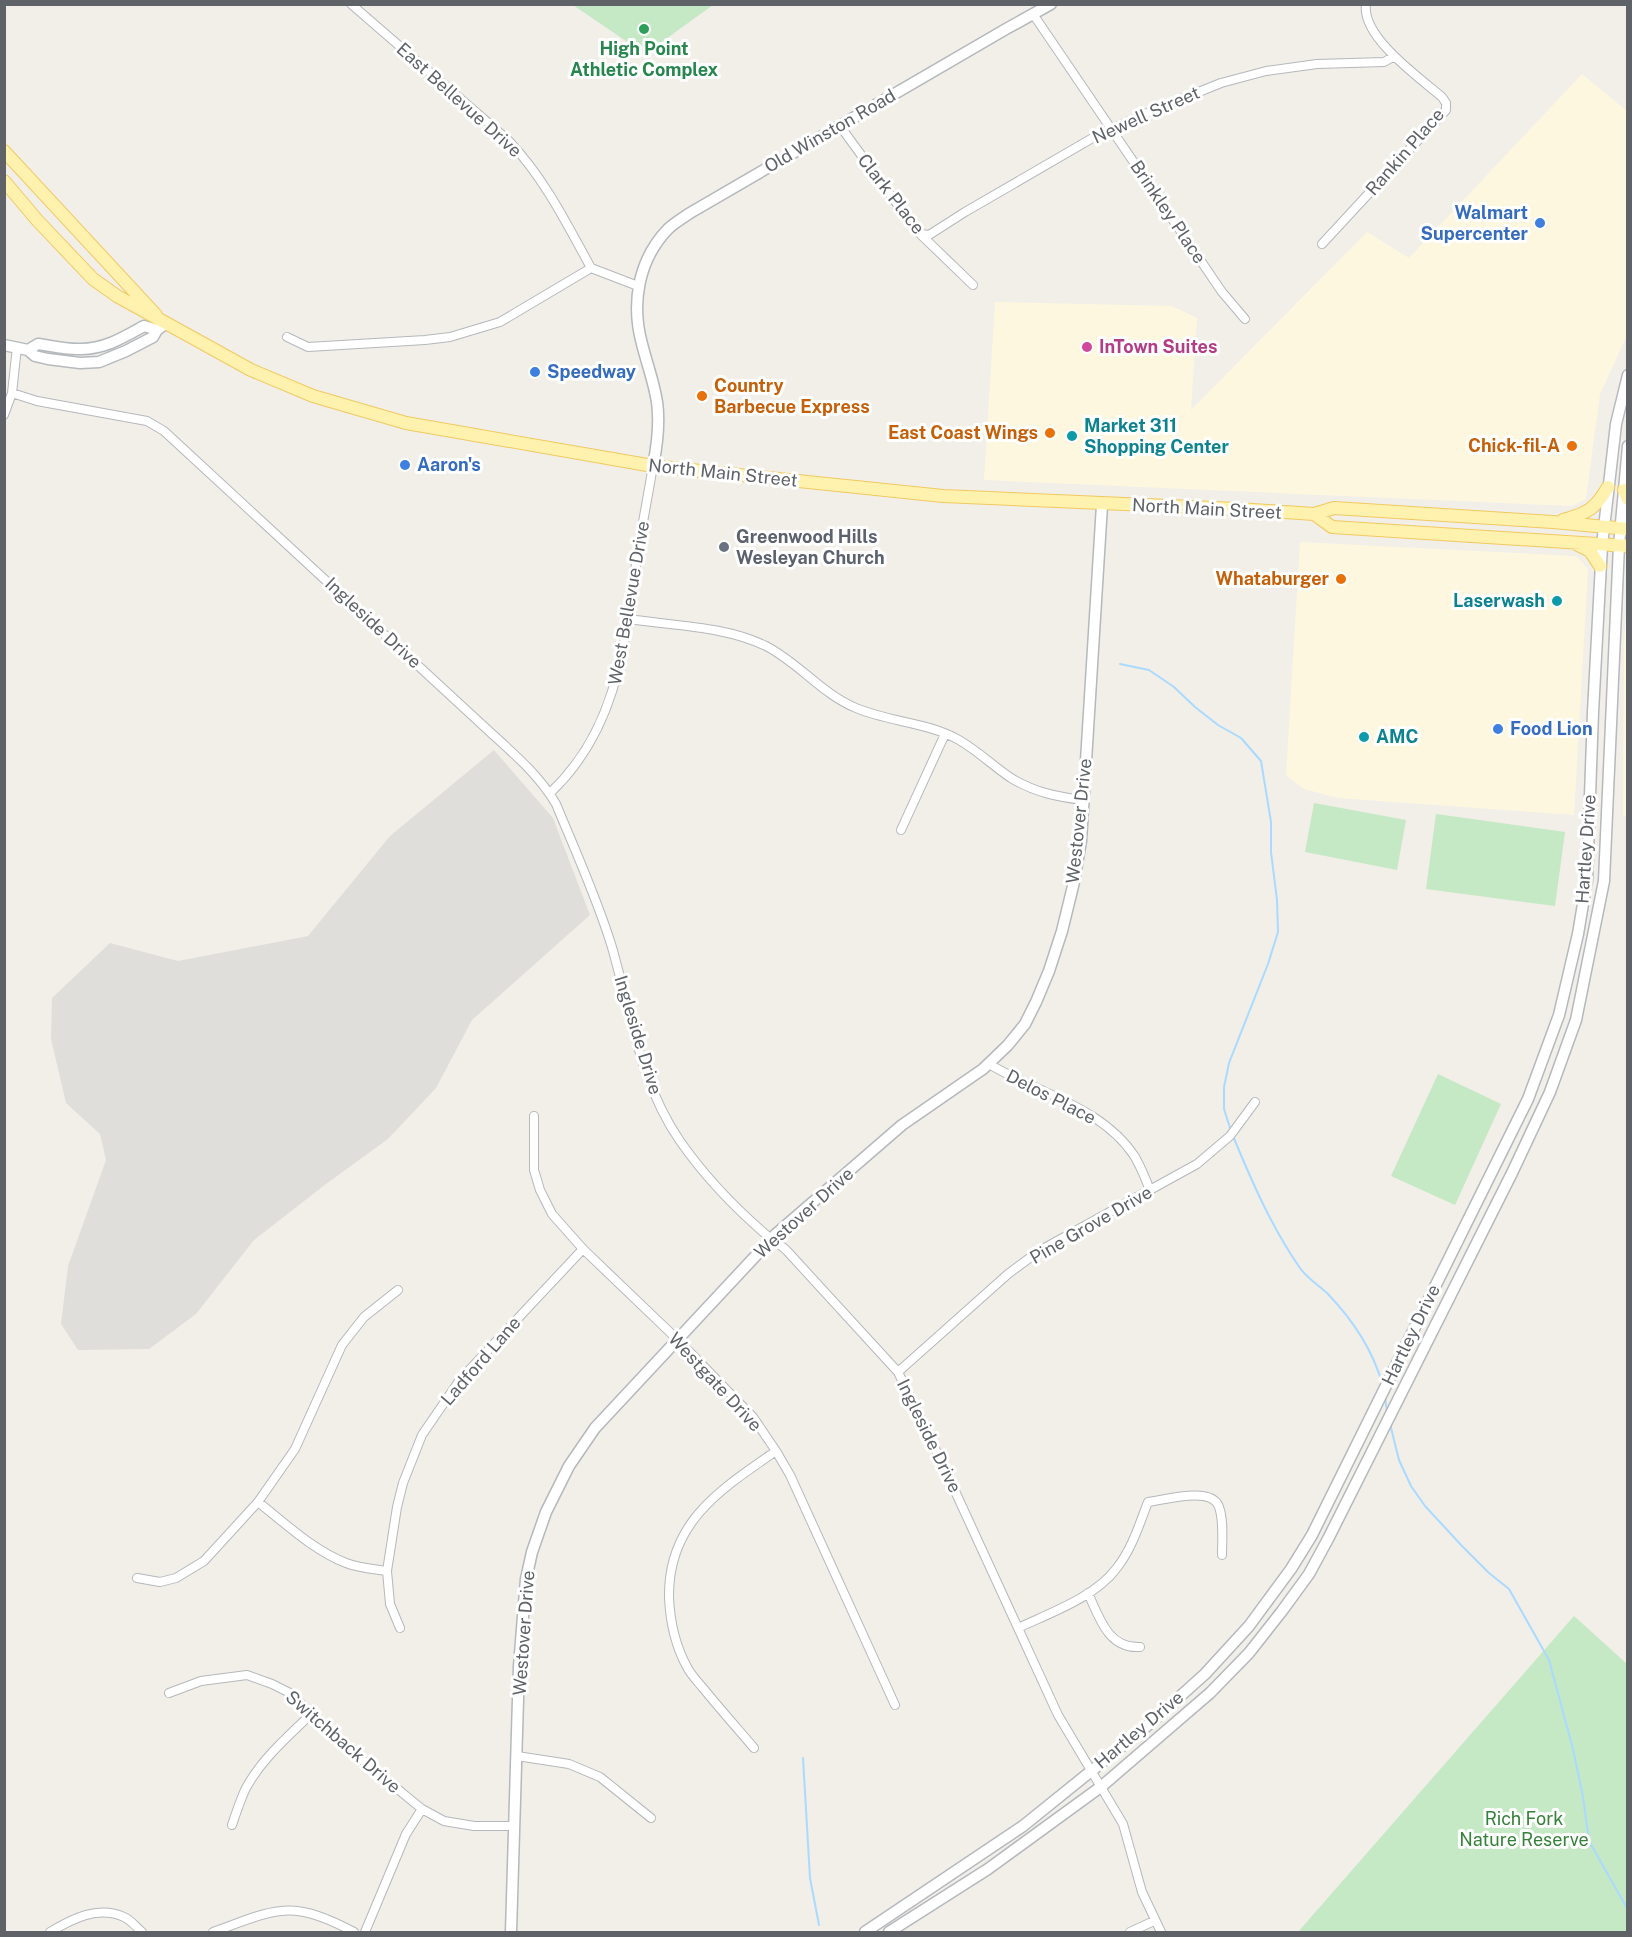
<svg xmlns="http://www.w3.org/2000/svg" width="1632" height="1937" font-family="'Public Sans',sans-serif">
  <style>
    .commercial { fill: #fef7e0 }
    .industrial { fill: #e0deda }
    .green { fill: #c5e8c5 }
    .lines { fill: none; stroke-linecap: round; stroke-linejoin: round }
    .stream { stroke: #aadaff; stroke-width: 2 }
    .minor-casing { stroke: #b5b8bc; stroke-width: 10 }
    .tertiary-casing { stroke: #b5b8bc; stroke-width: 13 }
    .secondary-casing { stroke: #b6babf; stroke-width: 13 }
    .primary-casing { stroke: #f2c960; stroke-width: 14 }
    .minor { stroke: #fff; stroke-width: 8 }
    .tertiary { stroke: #fff; stroke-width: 10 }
    .secondary { stroke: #fff; stroke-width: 10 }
    .primary { stroke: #fff2af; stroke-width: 12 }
    .leisure-dot { fill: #2e9e5b; stroke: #fff; stroke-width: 2 }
    .shop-dot { fill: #3f7fe0; stroke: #fff; stroke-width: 2 }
    .hotel-dot { fill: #d1479c; stroke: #fff; stroke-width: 2 }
    .food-dot { fill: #e8710a; stroke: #fff; stroke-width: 2 }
    .culture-dot { fill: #0f9aa8; stroke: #fff; stroke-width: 2 }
    .worship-dot { fill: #6b7280; stroke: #fff; stroke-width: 2 }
    .labels { text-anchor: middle; stroke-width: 6; stroke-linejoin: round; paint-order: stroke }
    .leisure-label { font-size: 18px; font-weight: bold; fill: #27864d; stroke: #fff }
    .street-label { font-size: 18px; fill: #5f6368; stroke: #fff }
    .shop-label { font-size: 18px; font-weight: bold; fill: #366cbe; stroke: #fff; text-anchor: start }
    .hotel-label { font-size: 18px; font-weight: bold; fill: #b23c85; stroke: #fff; text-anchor: start }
    .food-label { font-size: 18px; font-weight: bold; fill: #c56008; stroke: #fff; text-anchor: end }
    .culture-label { font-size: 18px; font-weight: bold; fill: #0d838f; stroke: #fff; text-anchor: start }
    .worship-label { font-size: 18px; font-weight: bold; fill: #5b616d; stroke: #fff; text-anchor: start }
    .park-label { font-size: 18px; fill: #348238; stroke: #fff }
  </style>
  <rect width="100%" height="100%" fill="#f1efe8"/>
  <path class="commercial" d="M1582,74L1628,112L1627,335L1600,394L1586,499L1572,506L984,480L995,302L1172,306L1197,318L1191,410L1367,232L1409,258Z
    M1300,542L1576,556L1588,569L1574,815L1338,798L1304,789L1286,775Z
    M1627,604L1628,816H1623L1624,641Z"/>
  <path class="industrial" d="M494,750L553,818L590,915L472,1020L436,1088L388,1139L326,1184L254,1240L196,1314L149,1349L78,1350L61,1324L68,1266L106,1160L100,1134L66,1103L51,1039L52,998L110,943L178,961L308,936L390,836Z"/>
  <path class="green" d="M573,5H713L645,54Z
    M1314,803L1406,820L1397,870L1305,852Z
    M1436,814L1565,832L1555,906L1426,889Z
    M1438,1074L1501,1104L1455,1205L1391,1176Z
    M1574,1616L1627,1664V1932H1298Z"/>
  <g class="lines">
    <path class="stream" d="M1120,664L1149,670L1174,687L1195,707L1218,725L1241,738L1261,761L1271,822V852L1277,900L1278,932L1268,964L1229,1063L1224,1087V1109L1231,1131
      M1233,1136C1252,1182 1272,1228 1300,1268C1307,1278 1318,1285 1327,1293C1352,1319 1372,1348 1382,1383
      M1385,1397L1387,1412
      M1390,1424L1399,1460L1411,1486L1425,1506L1462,1546L1489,1573L1509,1589L1549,1660L1573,1749L1583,1797L1589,1841L1628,1910
      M803,1758L810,1878L819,1925"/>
    <g class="minor-casing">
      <path id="minor" d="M351,4L508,140C544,178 566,222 591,268
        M1033,14L1222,292L1245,319
        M840,126L916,230L973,285
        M921,234L929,235L965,212L1096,136L1154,110L1221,83L1266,71L1317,64L1384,62L1393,57
        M1322,244L1446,110V103L1442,97C1420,78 1361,37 1366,4
        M287,337L308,347L425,340L450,337L500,322L591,268L638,286
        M12,393L37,401L147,421L164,431L490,732C514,754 539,775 556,804C575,850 596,896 611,944C631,1011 639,1082 680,1141C705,1177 737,1210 770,1238C776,1243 783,1246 788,1252L898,1372L943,1465L1058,1715L1123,1824L1142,1892L1161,1932
        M4,415L12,393L17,347
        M629,619C674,626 725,626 766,646C799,663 822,694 856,708C889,722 927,722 959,740C978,751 993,766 1011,778C1034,792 1057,797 1084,800
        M550,793C614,733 624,653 635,571C640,536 647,501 653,466
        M901,830L945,734
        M989,1064C1037,1093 1103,1107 1135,1157C1141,1168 1146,1179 1150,1191
        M534,1116V1170L540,1190L552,1214L583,1249L678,1340L753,1417L776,1451L790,1475L895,1705
        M898,1372L1008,1274L1039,1251L1197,1164L1230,1136L1255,1102
        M258,1502C286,1524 313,1550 346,1563C359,1568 374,1569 387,1571
        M137,1578L160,1582L176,1578L204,1561L258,1502L295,1449L342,1345L364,1317L398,1290
        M1088,1593C1099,1617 1108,1649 1140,1647
        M400,1628L390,1604L387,1571L397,1507L403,1483L422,1435L459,1381L583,1249
        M1018,1628C1050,1613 1095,1597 1116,1569C1132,1549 1139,1525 1148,1502C1165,1500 1212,1486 1219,1507C1224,1521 1222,1540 1222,1555
        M169,1693L201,1681L247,1675L272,1684L290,1693L351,1751L422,1809L444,1821L474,1826H513
        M754,1748C737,1728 720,1709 703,1688C698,1682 691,1675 687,1667C675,1645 670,1622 669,1597C668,1522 721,1489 776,1451
        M517,1756L569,1764L600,1777L651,1818
        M232,1825C236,1813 240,1801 245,1790C261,1759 288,1737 312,1713
        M50,1932C72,1919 98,1905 124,1917C131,1920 136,1927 142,1932
        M213,1932C234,1925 259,1913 281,1911C306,1908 333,1921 354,1932
        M365,1932L406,1834L422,1809
        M1130,1932L1154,1921"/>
    </g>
    <g class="tertiary-casing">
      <path id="tertiary" d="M653,466C657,446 660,423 657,402C654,382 647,364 642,344C631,304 638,260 668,229C674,223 683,218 690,213L1006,29L1051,4
        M511,1932L519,1666L526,1579L532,1552L546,1512L569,1466L595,1428L776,1234L902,1125L983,1069L1008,1045L1025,1024L1036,1002L1049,971L1062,931L1074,882L1081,841L1102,505
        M865,1932L1023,1826L1147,1726L1205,1674L1249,1626L1291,1569L1312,1535L1528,1099L1559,1015L1578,934L1587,880L1593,712L1602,545
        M889,1932L988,1869L1102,1786L1210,1693L1249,1653L1282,1611L1309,1574L1328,1539L1512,1173L1550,1092L1576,1020L1604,881L1619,545"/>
    </g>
    <g class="secondary-casing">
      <path id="secondary" d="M4,345L28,350L35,356L48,359L80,363L99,362L126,351L153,337L157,330L165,324
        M28,350L38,344C52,346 67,350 81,349C105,349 124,337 144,326L157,330
        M1602,545L1616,424L1628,375
        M1619,545L1628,446"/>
    </g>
    <g class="primary-casing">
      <path id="primary" d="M4,151L156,315
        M4,181L37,220L93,279L117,296L251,370L313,396L406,423L653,466L943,496L1238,509L1314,514L1334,508L1553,522L1628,529
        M1624,490L1628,499
        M1314,514L1332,527L1628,546
        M1563,520C1588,513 1595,509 1608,487
        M1578,545L1590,551L1600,566"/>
    </g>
    <use href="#minor" class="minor"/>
    <use href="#tertiary" class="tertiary"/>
    <use href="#secondary" class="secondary"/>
    <use href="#primary" class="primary"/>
  </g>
  <circle class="leisure-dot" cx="644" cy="29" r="6"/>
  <g class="shop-dot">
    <circle cx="1540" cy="223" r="6"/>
    <circle cx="535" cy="372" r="6"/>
    <circle cx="405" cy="465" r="6"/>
    <circle cx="1498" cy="729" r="6"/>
  </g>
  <circle class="hotel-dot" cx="1087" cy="347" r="6"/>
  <g class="food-dot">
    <circle cx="702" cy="396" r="6"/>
    <circle cx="1050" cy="433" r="6"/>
    <circle cx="1572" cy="446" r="6"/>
    <circle cx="1341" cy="579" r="6"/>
  </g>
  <g class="culture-dot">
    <circle cx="1072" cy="436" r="6"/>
    <circle cx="1557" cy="601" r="6"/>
    <circle cx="1364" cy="737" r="6"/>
  </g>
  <circle class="worship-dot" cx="724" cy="547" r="6"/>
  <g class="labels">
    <g class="leisure-label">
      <text x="644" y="55">High Point<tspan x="644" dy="21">Athletic Complex</tspan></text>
    </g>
    <g class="street-label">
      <text transform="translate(459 100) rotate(42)" y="6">East Bellevue Drive</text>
      <text transform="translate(1146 115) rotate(-24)" y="6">Newell Street</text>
      <text transform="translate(830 131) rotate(-30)" y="6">Old Winston Road</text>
      <text transform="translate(1405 152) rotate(-49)" y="6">Rankin Place</text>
      <text transform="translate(891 194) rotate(52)" y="6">Clark Place</text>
      <text transform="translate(1168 212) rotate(56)" y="6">Brinkley Place</text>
      <text transform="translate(723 473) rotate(6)" y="6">North Main Street</text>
      <text transform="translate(1207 509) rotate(3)" y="6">North Main Street</text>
      <text transform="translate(629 603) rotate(-80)" y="6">West Bellevue Drive</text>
      <text transform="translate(373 623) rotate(43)" y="6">Ingleside Drive</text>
      <text transform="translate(1079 821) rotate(-84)" y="6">Westover Drive</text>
      <text transform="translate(1586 849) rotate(-86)" y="6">Hartley Drive</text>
      <text transform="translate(638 1035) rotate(73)" y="6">Ingleside Drive</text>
      <text transform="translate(1051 1097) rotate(27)" y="6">Delos Place</text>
      <text transform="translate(804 1213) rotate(-42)" y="6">Westover Drive</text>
      <text transform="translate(1091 1225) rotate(-30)" y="6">Pine Grove Drive</text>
      <text transform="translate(1411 1335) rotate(-64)" y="6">Hartley Drive</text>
      <text transform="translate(481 1361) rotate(-49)" y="6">Ladford Lane</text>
      <text transform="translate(715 1382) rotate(47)" y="6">Westgate Drive</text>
      <text transform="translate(929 1436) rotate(64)" y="6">Ingleside Drive</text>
      <text transform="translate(524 1633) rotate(-86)" y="6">Westover Drive</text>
      <text transform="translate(1139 1730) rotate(-40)" y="6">Hartley Drive</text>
      <text transform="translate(343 1742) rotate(41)" y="6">Switchback Drive</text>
    </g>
    <g class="shop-label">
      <text x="1528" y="219" text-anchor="end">Walmart<tspan x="1528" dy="21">Supercenter</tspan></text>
      <text x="547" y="378">Speedway</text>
      <text x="417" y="471">Aaron's</text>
      <text x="1510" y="735">Food Lion</text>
    </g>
    <g class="hotel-label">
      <text x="1099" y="353">InTown Suites</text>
    </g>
    <g class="food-label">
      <text x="714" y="392" text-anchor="start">Country<tspan x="714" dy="21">Barbecue Express</tspan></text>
      <text x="1038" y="439">East Coast Wings</text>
      <text x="1560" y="452">Chick-fil-A</text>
      <text x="1329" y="585">Whataburger</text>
    </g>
    <g class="culture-label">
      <text x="1084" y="432">Market 311<tspan x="1084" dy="21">Shopping Center</tspan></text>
      <text x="1545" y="607" text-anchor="end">Laserwash</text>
      <text x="1376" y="743">AMC</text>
    </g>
    <g class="worship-label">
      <text x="736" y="543">Greenwood Hills<tspan x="736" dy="21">Wesleyan Church</tspan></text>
    </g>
    <g class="park-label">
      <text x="1524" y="1825">Rich Fork<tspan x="1524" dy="21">Nature Reserve</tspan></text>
    </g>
  </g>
  <rect width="1632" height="1937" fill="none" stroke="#5f6368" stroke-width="12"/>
</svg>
